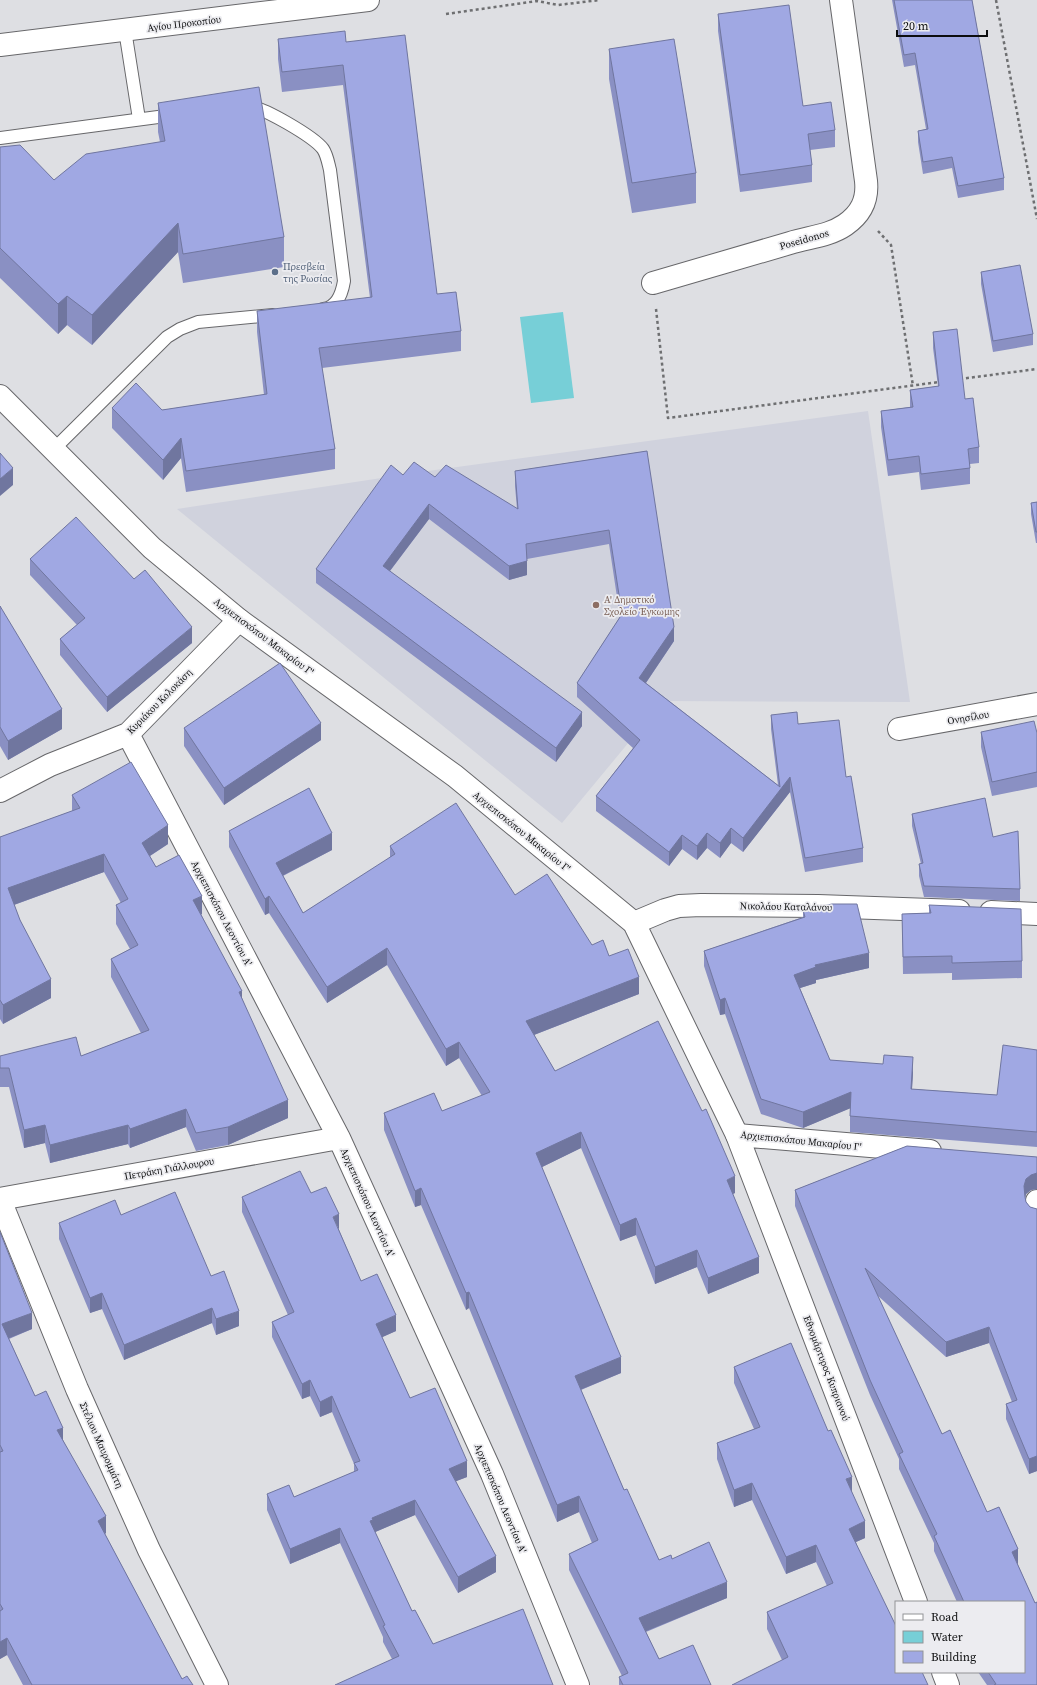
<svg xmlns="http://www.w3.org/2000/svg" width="1037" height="1685" font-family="'Source Serif 4',serif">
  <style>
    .built { fill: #d0d2dd }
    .water { fill: #77cfd7 }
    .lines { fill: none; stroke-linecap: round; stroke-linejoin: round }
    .service-casing { stroke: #67676a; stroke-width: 14 }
    .minor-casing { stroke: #67676a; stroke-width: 24 }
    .tertiary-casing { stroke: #67676a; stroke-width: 24 }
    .secondary-casing { stroke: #67676a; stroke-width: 24 }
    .path { stroke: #6e6f71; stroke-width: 2.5; stroke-dasharray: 3 3; stroke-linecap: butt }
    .service { stroke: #fff; stroke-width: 12 }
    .minor { stroke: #fff; stroke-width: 22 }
    .tertiary { stroke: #fff; stroke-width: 22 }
    .secondary { stroke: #fff; stroke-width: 22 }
    .wall { fill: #8a90c3 }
    .shaded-wall { fill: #70769f }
    .building { fill: #a0a8e3; stroke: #70769f }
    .service-dot { fill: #5c6f8a; stroke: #ececf0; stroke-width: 1.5 }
    .education-dot { fill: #8d6e63; stroke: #ececf0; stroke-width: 1.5 }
    .labels { text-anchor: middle; stroke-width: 3.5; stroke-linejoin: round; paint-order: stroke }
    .street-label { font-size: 10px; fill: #0c0d0e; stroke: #ececf0 }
    .service-label { font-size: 10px; fill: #4e5e75; stroke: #ececf0; text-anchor: start }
    .education-label { font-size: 10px; fill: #785e54; stroke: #ececf0; text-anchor: start }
  </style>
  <rect width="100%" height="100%" fill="#dedfe3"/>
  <path class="built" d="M868,411L910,702L663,701L562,823L177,509L428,471Z"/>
  <path class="water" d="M563,312L574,398L531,403L520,317Z"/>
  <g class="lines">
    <g class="service-casing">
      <path id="service" d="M125,30L139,119
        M247,106C262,106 314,137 323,149C327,155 328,162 330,170L344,281C342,293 337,308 323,309
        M0,138L173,115
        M53,450L167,337L180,329L198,322L273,315"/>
    </g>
    <g class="minor-casing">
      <path id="minor" d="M653,283C699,270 744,256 790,243C809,237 829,236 845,225C861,214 868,200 866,181L841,0
        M899,729L1037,704
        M128,734L339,1138L492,1474L578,1685
        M0,791L50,765L128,734L239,620
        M991,912L1037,914
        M634,923L665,910L679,906L701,905L818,906L959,911
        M0,1199L339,1138
        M0,1200L77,1389L149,1550L217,1685
        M1037,1201V1212
        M916,1602L737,1135L930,1151
        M943,1672L948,1685"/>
    </g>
    <g class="tertiary-casing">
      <path id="tertiary" d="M0,396L152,548L239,620L455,776L634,923L737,1135"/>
    </g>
    <g class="secondary-casing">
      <path id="secondary" d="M0,45L368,0"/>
    </g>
    <path class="path" d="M996,0L1037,219
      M446,14L537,1L558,5L600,0
      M878,231L891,245L913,386
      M656,309L668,418L939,382
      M960,379L1037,369"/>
    <use href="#service" class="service"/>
    <use href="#minor" class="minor"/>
    <use href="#tertiary" class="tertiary"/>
    <use href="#secondary" class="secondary"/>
  </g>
  <path class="wall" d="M892,0H972L1004,178V190L958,198L952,168L923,174L918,142V131L926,129L915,65L904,67Z
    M718,14L803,106L835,130V147L810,150L812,165V182L740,192L718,31Z
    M278,39L346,42L437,294L461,331V351L322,368L335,449V469L186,492L181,458L163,480L112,428V408L162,410L264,395L257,332V311L370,298L343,85L282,92L278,59Z
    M609,49L696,173V203L632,213L609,79Z
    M158,103L284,237V267L183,283L178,252L92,345L67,325L58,334L0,278V147L54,180L160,142L158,132Z
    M981,272L1033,334V345L993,352L981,284Z
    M933,332L965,399L979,447V463L970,464V484L921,490L919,472L888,476L881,427V411L910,407V390L938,386L933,348Z
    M647,451L674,641L646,683L778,785L771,729V715L798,724L846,777L863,848V862L805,872L790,792L743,852L731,843L720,858L707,848L697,860L682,849L669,866L596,811V796L633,748L577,697V683L620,617L609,544L527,559V575L509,580L429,519L390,571L582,726L556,762L316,583V569L435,477L517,509L515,486V471Z
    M1037,502V543H1036L1031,514V503Z
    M30,559L192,643L107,712L60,655V639L77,625L30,575Z
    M0,606L62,729L8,760L0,746Z
    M184,728L321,740L224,805L184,746Z
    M981,732L1037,733V787L992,796L981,747Z
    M72,795L168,844L150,856L156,867L202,914H201L242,998L288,1118L228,1145L196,1151L186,1127L130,1148L128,1144L50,1163L45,1143L24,1148L9,1087H0V1056H81L141,1033L111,977V959L130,949L116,924V905L121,903L104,872L14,905L51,998L3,1024L0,1019V837L72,811Z
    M912,814L993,837L1020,889V901L924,897L919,876V864H921L912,826Z
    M229,831L332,850L283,876L303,913L390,858V846L515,895L609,956L639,994L534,1035L555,1071L735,1193L733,1194L759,1273L708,1294L697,1267L655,1284L636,1235L620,1241L581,1148L542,1167L621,1373L581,1390L624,1490L659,1560L672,1559L727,1598L646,1632L659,1659L711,1685H619V1677L622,1676L569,1570V1554L592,1543L579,1512L557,1522L469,1308L466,1310L421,1205L415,1207L384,1130V1113L442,1111L482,1096L459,1058L446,1066L387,965L327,1003L269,913L265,915L229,847Z
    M929,905L1022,961V978L952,980V973L903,974L902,914L929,913Z
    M803,910L869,968L816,980V983L800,988L830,1060L913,1072L912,1089L997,1095L1037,1050V1147L850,1132V1108L803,1128L761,1114L725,1014L720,1015L704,966V951L803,917Z
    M907,1146L1037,1157V1189L1031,1190L1026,1194L1025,1199L1026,1202L1030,1207L1037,1209V1471L1029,1474L1006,1419V1404L1012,1402L989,1343L946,1357L877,1295L942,1434L950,1430L987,1512L999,1507L1018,1549V1565L1035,1603L1037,1602V1685H987L978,1672H1024V1602H957L934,1551V1543L899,1469V1459L870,1395L795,1206V1190Z
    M311,1193L339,1230L361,1281L396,1331L382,1337L410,1398L467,1477L456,1481L496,1572L458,1593L415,1515L375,1532L412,1611L433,1644L553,1685L392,1659L383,1642V1637L340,1543L290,1564L267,1510V1494L294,1497L354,1472V1464L332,1412L320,1417L310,1396L302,1399L272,1337V1322L288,1315L242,1212V1197Z
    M121,1215L211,1276L239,1326L216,1335L212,1323L124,1360L102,1309L90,1313L59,1239V1223Z
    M0,1232L32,1329L9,1339L35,1396L63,1440L106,1533L105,1534L182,1679L193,1685H23L7,1655L0,1659Z
    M734,1367L852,1493L865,1538L856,1542L896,1672L782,1660L767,1629V1612L827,1586L816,1562L786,1574L752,1500L734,1507L717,1459V1443L754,1429L734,1383Z"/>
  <path class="shaded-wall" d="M178,223V252L92,345V315Z
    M67,296V325L58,334V304Z
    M181,438V458L163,480V460Z
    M13,468V485L0,496V479Z
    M429,504V519L383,580V566Z
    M527,561V575L509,580V566Z
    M192,627V643L107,712V697Z
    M674,627V641L639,693V678Z
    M62,709V729L8,760V741Z
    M582,712V726L556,762V748Z
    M321,723V740L224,805V788Z
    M790,777V792L743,852V838Z
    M168,825V844L142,861V843Z
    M731,828V843L720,858V843Z
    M332,833V850L276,879V863Z
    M707,833V848L697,860V846Z
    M682,835V849L669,866V852Z
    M104,854V872L8,907V888Z
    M202,896V914L193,919V900Z
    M269,896V913L265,915V899Z
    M387,948V965L327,1003V987Z
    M869,953V968L816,980V983L794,990V975L815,965Z
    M639,977V994L526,1038V1021Z
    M51,979V998L3,1024V1005Z
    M242,991V1010L239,992Z
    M725,998V1014L720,1015V1000Z
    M459,1042V1058L446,1066V1049Z
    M913,1057V1072L911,1105V1089Z
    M851,1092V1108L803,1128V1112Z
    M288,1100V1118L228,1145V1127Z
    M186,1109V1127L130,1148V1129Z
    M45,1125V1143L24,1148V1130Z
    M128,1125V1144L50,1163V1145Z
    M581,1132V1148L536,1170V1153Z
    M1037,1173V1189L1031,1190L1026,1194L1024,1201V1186L1026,1179L1031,1175Z
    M735,1176V1193L727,1196V1180Z
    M421,1188V1205L415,1207V1191Z
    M339,1214V1230L333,1217Z
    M636,1218V1235L620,1241V1225Z
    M697,1250V1267L655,1284V1267Z
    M759,1257V1273L708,1294V1278Z
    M469,1292V1308L466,1310V1293Z
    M102,1293V1309L90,1313V1298Z
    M212,1308V1323L124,1360V1345Z
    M239,1311V1326L216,1335V1319Z
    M32,1313V1329L2,1341V1324Z
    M396,1315V1331L376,1340V1324Z
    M989,1327V1343L946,1357V1342Z
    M621,1357V1373L575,1392V1376Z
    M310,1380V1396L302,1399V1384Z
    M332,1396V1412L320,1417V1402Z
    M63,1428V1444L57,1430Z
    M1037,1456V1471L1029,1474V1459Z
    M467,1461V1477L449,1484V1469Z
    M852,1477V1493L846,1479Z
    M752,1483V1500L734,1507V1490Z
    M579,1496V1512L557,1522V1505Z
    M415,1500V1515L373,1533L370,1521L372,1518Z
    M106,1516V1533L98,1537V1521Z
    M865,1521V1538L849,1545V1529Z
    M340,1528V1543L290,1564V1549Z
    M816,1545V1562L786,1574V1557Z
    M1018,1549V1565L1012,1552Z
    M496,1556V1572L458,1593V1577Z
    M727,1582V1598L639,1634V1618Z
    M7,1638V1655L0,1659V1642Z"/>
  <path class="building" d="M894,0H972L1004,178L958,186L952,157L923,162L918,131L928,129L915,53L904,55Z
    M789,5L803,106L831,102L835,130L808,134L812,165L740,175L718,14Z
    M345,31L346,42L405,35L437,294L456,292L461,331L319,348L335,449L186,471L181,438L163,460L112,408L136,383L162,410L267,394L257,311L372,297L343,65L282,72L278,39Z
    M674,39L696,173L632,183L609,49Z
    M259,87L284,237L183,254L178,223L92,315L67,296L58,304L0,248V147L20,145L54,180L86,154L165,141L158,103Z
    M1020,265L1033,334L993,341L981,272Z
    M957,329L965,399L973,398L979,447L968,449L970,468L921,474L919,456L888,460L881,411L913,407L910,390L939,386L933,332Z
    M647,451L674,627L639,678L780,787L771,715L797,712L798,724L839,720L846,777L851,776L863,848L805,858L790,777L743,838L731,828L720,843L707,833L697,846L682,835L669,852L596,796L640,740L577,683L622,614L609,530L526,544L527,561L509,566L429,504L383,566L582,712L556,748L316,569L391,465L403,475L414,462L435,477L446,465L518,509L515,471Z
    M0,453L13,468L0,479Z
    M1037,502V532H1036L1031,503Z
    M76,517L134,579L145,570L192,627L107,697L60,639L85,618L30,559Z
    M0,606L62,709L8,741L0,727Z
    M280,663L321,723L224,788L184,728Z
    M1034,721L1037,733V772L992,782L981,732Z
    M131,762L168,825L142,843L156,867L179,855L202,896L193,900L242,991L239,992L288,1100L228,1127L196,1133L186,1109L130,1129L128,1125L50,1145L45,1125L24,1130L9,1068H0V1056L76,1037L81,1056L149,1030L111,959L138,945L116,905L128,899L104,854L8,888L20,920L51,979L3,1005L0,1000V837L80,808L72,795Z
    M309,788L332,833L276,863L303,913L395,854L390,846L456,803L515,895L547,874L592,945L603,940L609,956L628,949L639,977L526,1021L555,1071L658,1021L702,1111L706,1109L735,1176L727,1180L759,1257L708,1278L697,1250L655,1267L636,1218L620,1225L581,1132L536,1153L621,1357L575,1376L624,1490L627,1489L659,1560L671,1555L672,1559L709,1542L727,1582L639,1618L659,1659L693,1645L711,1685H623L619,1677L628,1673L569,1554L598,1540L579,1496L557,1505L469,1292L466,1293L421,1188L415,1191L384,1113L434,1093L442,1111L490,1092L459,1042L446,1049L387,948L327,987L269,896L265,899L229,831Z
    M985,798L993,837L1018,831L1020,889L924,886L919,864L923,863L912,814Z
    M832,904H857L869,953L815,965L816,967L794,975L830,1060L883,1064L884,1055L913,1057L911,1089L997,1095L1003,1045L1037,1050V1132L850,1116L851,1092L803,1112L761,1099L725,998L720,1000L704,951L805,917L803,910Z
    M929,905L1021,909L1022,961L952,963V956L903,957L902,914L931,913Z
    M907,1146L1037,1157V1173L1031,1175L1026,1179L1024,1186L1025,1197L1026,1202L1030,1207L1037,1209V1456L1029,1459L1006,1404L1017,1400L989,1327L946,1342L865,1268L942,1434L950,1430L987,1512L999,1507L1018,1549L1012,1552L1035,1603L1037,1602V1685H994L996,1684L988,1672H1024V1602H964L934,1536L937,1534L899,1454L903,1452L870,1380L795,1190Z
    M300,1171L311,1193L326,1187L339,1214L333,1217L361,1281L377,1274L396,1315L376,1324L410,1398L435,1388L467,1461L449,1469L496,1556L458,1577L415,1500L372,1518L373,1520L370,1521L412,1611L415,1610L433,1644L523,1609L553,1685H335L399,1656L383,1626L385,1625L340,1528L290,1549L267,1494L289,1485L294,1497L358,1470L354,1463L360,1461L332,1396L320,1402L310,1380L302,1384L272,1322L294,1312L242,1197Z
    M175,1192L211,1276L224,1271L239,1311L216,1319L212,1308L124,1345L102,1293L90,1298L59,1223L115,1200L121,1215Z
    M0,1232L32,1313L2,1324L35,1396L46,1391L63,1428L57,1430L106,1516L98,1521L182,1679L187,1676L193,1685H32L7,1638L0,1642V1611L3,1609L0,1604V1452L3,1451L0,1445Z
    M791,1343L828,1431L831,1430L852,1477L846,1479L865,1521L849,1529L896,1626V1672H922L928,1685H732L788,1657L767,1612L833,1583L816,1545L786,1557L752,1483L734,1490L717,1443L760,1427L734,1367Z"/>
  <circle class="service-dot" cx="275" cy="272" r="4"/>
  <circle class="education-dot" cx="596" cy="605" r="4"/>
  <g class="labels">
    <g class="street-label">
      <text transform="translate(184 23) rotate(-7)" y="4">Αγίου Προκοπίου</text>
      <text transform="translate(804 239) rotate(-16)" y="4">Poseidonos</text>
      <text transform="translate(264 636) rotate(37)" y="4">Αρχιεπισκόπου Μακαρίου Γ'</text>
      <text transform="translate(159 701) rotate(-45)" y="4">Κυριάκου Κολοκάση</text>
      <text transform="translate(968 717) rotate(-10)" y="4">Ονησίλου</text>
      <text transform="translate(522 831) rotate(39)" y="4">Αρχιεπισκόπου Μακαρίου Γ'</text>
      <text transform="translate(786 906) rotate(1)" y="4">Νικολάου Καταλάνου</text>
      <text transform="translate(222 913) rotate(62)" y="4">Αρχιεπισκόπου Λεοντίου Α'</text>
      <text transform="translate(801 1140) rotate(6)" y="4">Αρχιεπισκόπου Μακαρίου Γ'</text>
      <text transform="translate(169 1168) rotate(-10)" y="4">Πετράκη Γιάλλουρου</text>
      <text transform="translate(368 1202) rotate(66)" y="4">Αρχιεπισκόπου Λεοντίου Α'</text>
      <text transform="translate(827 1368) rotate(69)" y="4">Εθνομάρτυρος Κυπριανού</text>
      <text transform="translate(102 1445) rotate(66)" y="4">Στέλιου Μαυρομμάτη</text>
      <text transform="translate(501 1498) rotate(67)" y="4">Αρχιεπισκόπου Λεοντίου Α'</text>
    </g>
    <g class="service-label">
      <text x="283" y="270">Πρεσβεία<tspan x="283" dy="12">της Ρωσίας</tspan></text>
    </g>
    <g class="education-label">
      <text x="604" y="603">Α' Δημοτικό<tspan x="604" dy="12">Σχολείο Έγκωμης</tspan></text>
    </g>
  </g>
  <rect x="895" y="1601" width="130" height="72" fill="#ececf0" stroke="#929396"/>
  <rect x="903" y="1614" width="20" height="6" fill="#ffffff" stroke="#929396"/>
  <text x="931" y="1621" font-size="12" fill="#0c0d0e">Road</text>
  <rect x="903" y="1631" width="20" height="12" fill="#77cfd7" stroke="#929396"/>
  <text x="931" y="1641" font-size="12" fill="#0c0d0e">Water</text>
  <rect x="903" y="1651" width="20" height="12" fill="#a0a8e3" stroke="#929396"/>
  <text x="931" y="1661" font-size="12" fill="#0c0d0e">Building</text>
  <path d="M897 30v6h90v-6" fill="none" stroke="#0c0d0e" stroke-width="2"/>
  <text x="903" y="30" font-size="12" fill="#0c0d0e" stroke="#ececf0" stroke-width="3" paint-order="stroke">20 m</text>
</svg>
